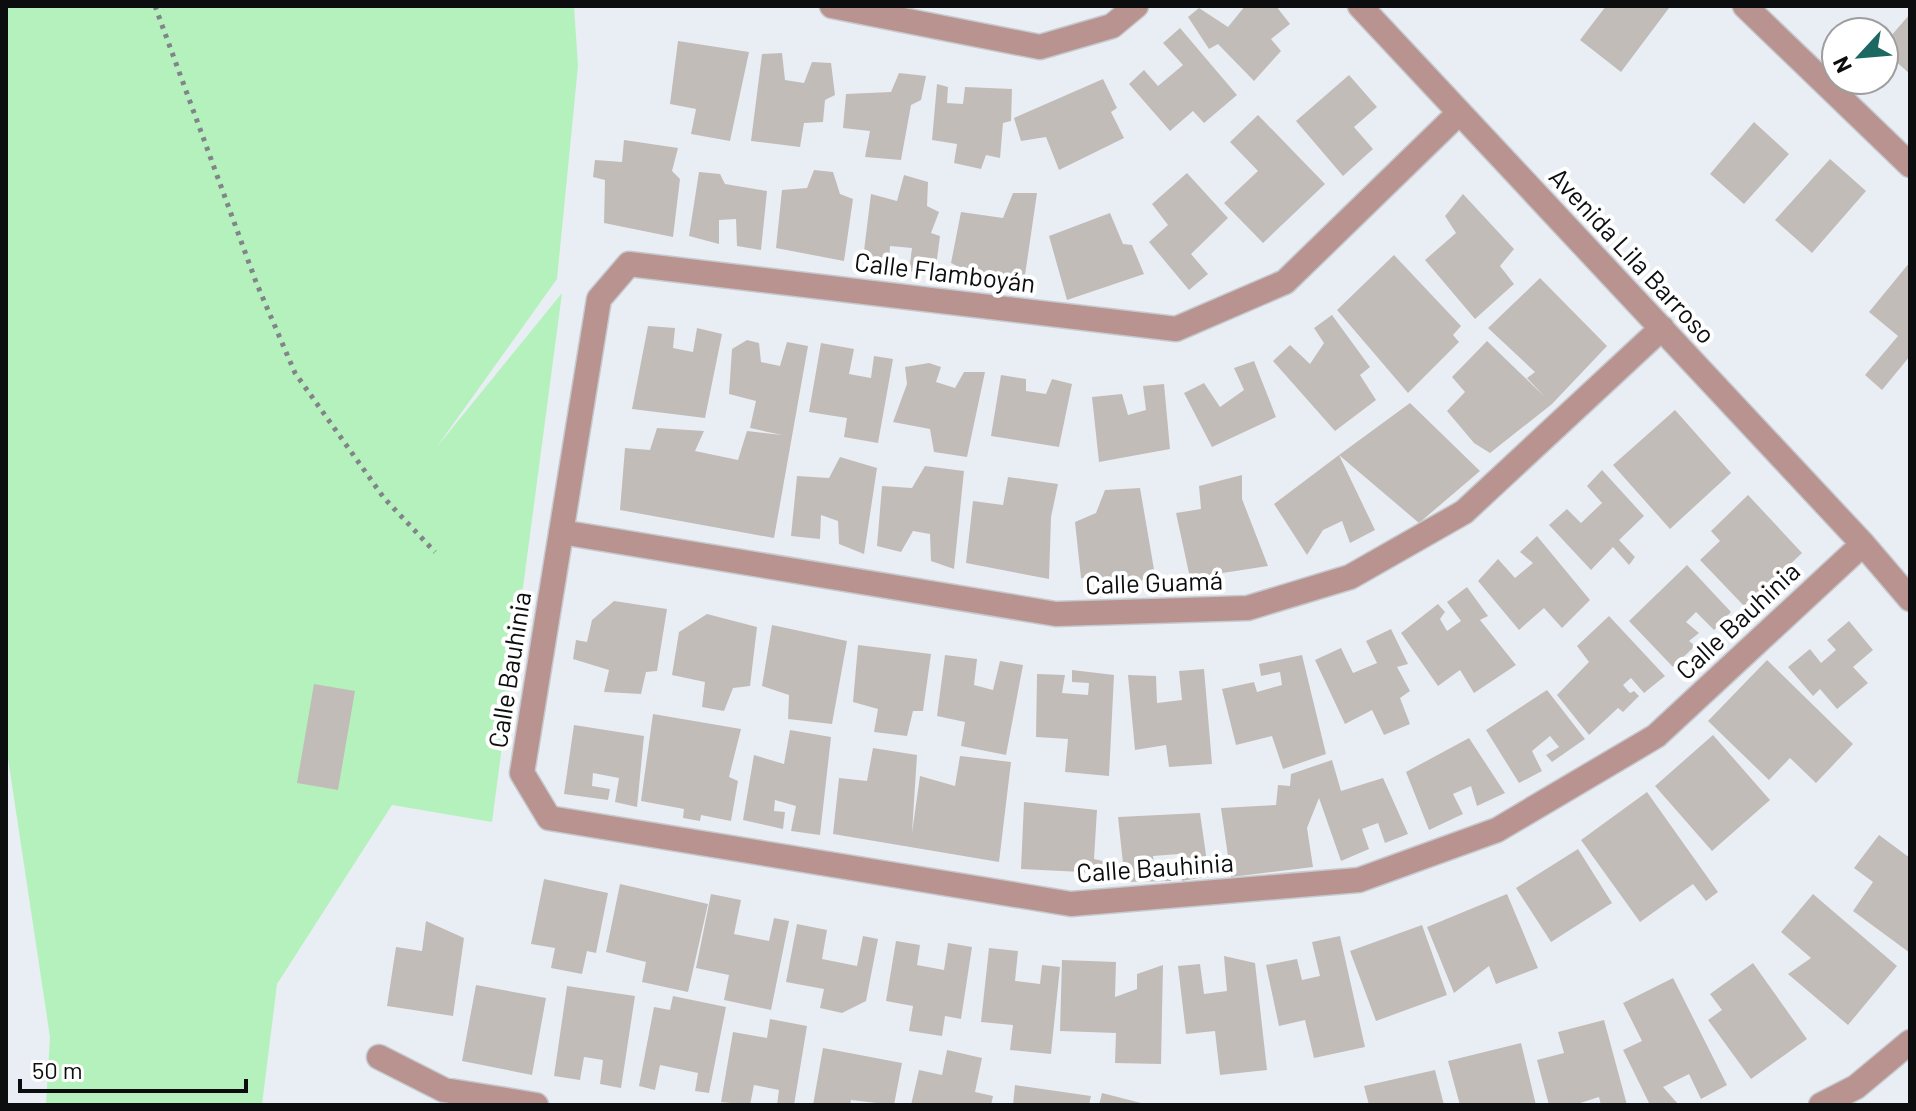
<svg xmlns="http://www.w3.org/2000/svg" width="1916" height="1111" font-family="Barlow,sans-serif">
  <style>
    .green { fill: #b5f1bc }
    .building { fill: #c2bcb8 }
    .lines { fill: none; stroke-linecap: round; stroke-linejoin: round }
    .street-casing { stroke: #c6cacf; stroke-width: 27 }
    .path { stroke: #818488; stroke-width: 5; stroke-dasharray: 4 6; stroke-linecap: butt }
    .street { stroke: #b9938f; stroke-width: 24 }
    .labels { text-anchor: middle; stroke-width: 8; stroke-linejoin: round; paint-order: stroke }
    .street-label { font-size: 26px; fill: #0c0d0f; stroke: #fff }
  </style>
  <rect width="100%" height="100%" fill="#e9eef4"/>
  <path class="green" d="M6,6H574L578,66L557,279L436,448L562,293L492,822L392,805L277,984L262,1105H46L50,1037L6,745Z"/>
  <path class="building" d="M1245,6H1276L1290,24L1271,39L1281,51L1254,81L1218,44L1209,49L1188,17L1199,8L1228,27Z
    M1606,6L1669,8L1621,72L1580,40Z
    M1910,14V74L1884,51V44Z
    M1180,28L1237,95L1204,123L1193,111L1170,131L1129,84L1144,70L1158,86L1183,65L1163,43Z
    M678,41L749,52L730,141L691,134L696,109L670,104Z
    M782,53L785,80L804,83L812,62L831,63L835,95L825,100L823,122L804,123L800,147L751,141L762,54Z
    M899,73L926,76L921,100L911,105L901,160L865,157L870,131L843,128L846,94L891,92Z
    M1349,75L1377,107L1354,127L1373,149L1343,176L1296,121Z
    M1103,79L1117,108L1111,112L1124,138L1059,170L1046,137L1021,141L1014,118Z
    M937,84L948,87L947,103L963,104L965,87L1012,89L1011,121L1003,123L1000,158L986,155L981,169L954,163L957,144L932,140Z
    M1258,115L1325,184L1263,243L1224,203L1258,171L1230,142Z
    M1754,122L1789,154L1744,204L1710,174Z
    M624,140L678,148L672,171L680,179L673,237L604,223L605,180L593,177L595,160L622,162Z
    M1830,159L1866,191L1812,253L1775,220Z
    M814,170L833,172L840,194L853,199L844,261L776,248L782,190L807,188Z
    M699,172L720,174L725,184L767,191L761,250L737,246L736,219L719,220V244L689,236Z
    M1187,173L1228,218L1191,254L1208,274L1189,290L1149,242L1168,225L1152,204Z
    M904,175L928,182L927,206L939,212L931,233L940,236L935,275L909,271L912,248L890,246L889,265L863,259L871,194L897,201Z
    M1013,193H1037L1023,289L996,285L951,263L961,212L1003,218Z
    M1463,194L1514,249L1500,266L1514,284L1475,319L1425,260L1456,233L1445,216Z
    M1110,213L1123,244L1132,245L1144,274L1067,300L1049,236Z
    M1394,255L1461,326L1453,335L1459,342L1408,393L1337,310Z
    M1910,262V356L1882,390L1865,375L1898,336L1869,312Z
    M1540,278L1607,346L1552,404L1490,453L1474,443L1447,411L1465,392L1452,377L1487,341L1545,397L1527,378L1535,372L1488,328Z
    M1332,315L1370,367L1360,375L1376,400L1335,431L1273,361L1290,345L1310,364L1324,343L1314,328Z
    M648,326L675,328L673,348L693,352L697,328L722,334L705,418L632,409Z
    M747,340L759,343L761,362L780,366L787,342L808,346L774,538L620,510L625,448L650,450L657,428L704,431L695,451L738,460L747,431L782,435L750,428L756,401L729,394L732,349Z
    M821,343L854,349L849,374L871,378L874,356L893,359L878,443L844,437L847,418L809,412Z
    M1254,361L1276,417L1212,447L1184,393L1204,383L1220,407L1244,390L1234,368Z
    M929,363L941,367L936,382L955,388L964,372H985L967,457L934,452L930,429L893,422L907,384L905,367Z
    M1001,375L1026,379V391L1046,394L1052,379L1072,384L1059,447L991,436Z
    M1164,384L1170,449L1099,462L1092,397L1122,394L1128,415L1146,410L1143,386Z
    M1410,403L1480,471L1419,523L1339,455Z
    M1675,410L1731,473L1670,529L1613,465Z
    M1339,455L1375,530L1350,543L1342,521L1323,530L1307,555L1274,504Z
    M840,457L877,468L864,554L839,544L838,521L821,515L820,539L791,536L797,476L829,478Z
    M925,466L964,471L954,569L931,561L930,534L913,531L901,552L877,546L882,486L912,488Z
    M1602,470L1644,516L1619,540L1635,557L1629,565L1613,547L1591,570L1549,525L1567,509L1581,523L1602,503L1587,486Z
    M1242,475V499L1268,566L1190,578L1176,513L1201,509L1199,486Z
    M1008,477L1058,484L1051,517L1049,579L966,563L973,501L1003,505Z
    M1140,488L1156,581L1081,578L1075,522L1096,513L1105,490Z
    M1748,495L1802,553L1745,607L1700,560L1720,541L1711,531Z
    M1537,536L1590,600L1562,628L1544,608L1519,630L1478,581L1498,559L1515,578L1533,563L1520,552Z
    M1687,565L1731,612L1714,630L1696,612L1686,622L1699,633L1689,641L1695,646L1673,667L1629,621Z
    M1467,587L1488,616L1480,620L1516,665L1474,693L1460,670L1438,686L1401,633L1438,604L1445,612L1440,619L1447,631L1461,621L1447,602Z
    M614,601L667,609L657,671L646,672L641,694L604,692L609,670L573,659L576,640L587,642L592,620Z
    M707,614L757,627L750,686L733,688L724,711L702,707L705,682L672,675L679,632Z
    M1609,616L1665,676L1644,693L1631,678L1623,685L1630,693L1634,691L1639,696L1623,712L1618,708L1589,735L1557,695L1589,662L1577,646Z
    M1849,621L1873,650L1853,667L1868,683L1837,709L1820,689L1813,696L1788,667L1810,649L1821,663L1836,650L1827,640Z
    M772,625L847,641L832,724L788,719L789,695L762,686Z
    M1391,629L1408,664L1397,667L1410,691L1400,698L1410,724L1384,735L1372,710L1345,724L1315,660L1341,648L1353,673L1377,663L1366,641Z
    M858,645L931,654L923,711H913L907,736L874,732L878,709L853,702Z
    M945,655L977,659L974,685L993,690L1000,661L1023,665L1006,755L961,746L965,722L937,716Z
    M1302,655L1326,754L1283,769L1272,736L1236,745L1222,689L1254,682L1257,692L1282,685L1280,672L1261,676L1259,664Z
    M1767,660L1853,744L1816,783L1790,758L1769,780L1708,721Z
    M1204,669L1212,764L1169,767L1166,745L1135,750L1128,675L1156,676L1157,703L1182,700L1179,671Z
    M1072,670L1114,675L1109,776L1065,772L1068,739L1036,737L1037,674L1065,675L1062,693L1088,695L1089,683L1072,682Z
    M314,684L355,691L338,790L297,783Z
    M1547,690L1585,739L1552,762L1546,755L1559,747L1550,736L1532,751L1542,771L1519,783L1486,730Z
    M653,714L741,729L729,777L738,781L731,821L701,815L700,821L683,818L684,809L641,801Z
    M574,725L644,736L637,807L615,802L619,778L593,773L592,786L610,789L608,800L564,794Z
    M790,730L831,737L820,835L791,831L796,806L775,800L774,811L785,812L783,829L743,820L754,755L784,764Z
    M1713,735L1770,800L1712,851L1655,786Z
    M1469,738L1505,793L1477,806L1471,786L1453,794L1463,814L1429,830L1406,772Z
    M873,748L917,755L912,833L920,776L955,786L960,756L1011,762L999,862L833,834L839,778L867,781Z
    M1332,760L1341,791L1383,778L1408,834L1385,843L1378,823L1362,829L1369,849L1341,861L1319,798L1307,828L1313,867L1231,877L1221,808L1276,805L1278,785L1290,786L1291,774Z
    M1647,792L1718,892L1706,901L1693,884L1640,922L1581,840Z
    M1024,802L1097,810L1094,859L1103,861L1102,873L1021,869Z
    M1200,813L1209,876L1182,881L1179,854L1153,856L1154,868H1172L1171,881L1125,882L1118,817Z
    M1879,835L1910,858V953L1853,911L1873,882L1854,868Z
    M1578,849L1612,903L1551,942L1516,888Z
    M544,879L608,893L596,953L587,951L582,974L551,968L555,948L531,944Z
    M620,884L708,904L688,992L642,982L646,962L606,952Z
    M711,894L741,900L734,934L769,941L774,918L789,921L771,1010L724,1000L729,975L696,968Z
    M1507,894L1538,968L1496,984L1489,966L1454,993L1427,927Z
    M1813,894L1897,966L1848,1025L1788,974L1811,958L1781,932Z
    M426,921L464,938L453,1016L387,1006L396,947L422,951Z
    M797,924L827,930L822,959L857,966L863,936L878,939L866,1001L842,1013L820,1008L824,989L786,982Z
    M1422,925L1447,995L1376,1021L1350,951Z
    M1340,936L1365,1047L1314,1058L1305,1020L1279,1026L1266,965L1297,959L1302,980L1320,976L1312,942Z
    M896,941L920,945L917,965L944,970L948,943L972,947L961,1019L945,1016L942,1036L909,1031L913,1006L886,1001Z
    M989,948L1018,951L1015,981L1040,984L1042,965L1060,967L1051,1054L1010,1050L1013,1025L981,1022Z
    M1224,956L1255,963L1267,1070L1220,1075L1215,1031L1186,1034L1178,966L1200,964L1204,994L1227,991Z
    M1062,960L1116,962L1115,997L1137,989V974L1163,965L1161,1064L1115,1063L1116,1033L1060,1031Z
    M1753,963L1807,1039L1751,1079L1708,1020L1722,1010L1710,994Z
    M1673,978L1727,1085L1701,1099L1689,1074L1663,1087L1678,1104L1650,1105L1623,1050L1642,1041L1623,1003Z
    M476,985L546,998L532,1075L462,1061Z
    M567,986L635,996L621,1088L600,1084L603,1060L584,1057L580,1080L554,1076Z
    M673,996L726,1007L709,1093L695,1091L698,1073L660,1065L655,1090L639,1086L654,1007L670,1010Z
    M770,1019L807,1026L794,1105H777L779,1090L754,1085L750,1105L721,1102L733,1032L767,1038Z
    M1604,1020L1627,1105H1601L1599,1097L1574,1105H1549L1537,1060L1564,1053L1558,1032Z
    M1521,1043L1536,1105H1460L1448,1061Z
    M823,1048L902,1063L894,1105L851,1100L850,1105H813Z
    M947,1050L982,1058L975,1092L993,1096L991,1105H911L919,1070L942,1075Z
    M1435,1070L1444,1105H1369L1364,1086Z
    M1015,1085L1091,1096L1089,1105H1013Z
    M1102,1093L1145,1104V1105H1099Z"/>
  <g class="lines">
    <g class="street-casing">
      <path id="street" d="M832,6L1040,47L1112,26L1136,6
        M1360,6L1863,544L1910,599
        M1745,6L1910,165
        M1458,114L1285,282L1176,329L629,264L599,299L522,773L549,818L1071,904L1359,880L1497,830L1656,736L1863,544
        M561,532L1056,614L1248,608L1350,577L1464,512L1662,328
        M379,1057L444,1090L536,1105
        M1821,1105L1856,1087L1910,1042"/>
    </g>
    <path class="path" d="M155,6L256,282L295,373L384,498L435,552"/>
    <use href="#street" class="street"/>
  </g>
  <g class="labels">
    <g class="street-label">
      <text transform="translate(1632 256) rotate(47)" y="9">Avenida Lila Barroso</text>
      <text transform="translate(945 273) rotate(7)" y="9">Calle Flamboyán</text>
      <text transform="translate(1154 583) rotate(-2)" y="9">Calle Guamá</text>
      <text transform="translate(1738 621) rotate(-43)" y="9">Calle Bauhinia</text>
      <text transform="translate(510 670) rotate(-81)" y="9">Calle Bauhinia</text>
      <text transform="translate(1155 868) rotate(-4)" y="9">Calle Bauhinia</text>
    </g>
  </g>
  <rect width="1916" height="1111" fill="none" stroke="#0c0d0f" stroke-width="16"/>
  <g transform="translate(1860 56) rotate(244)"><circle r="38" fill="#ffffff" stroke="#9e9e9f" stroke-width="2"/>
  <path d="M0-6L14 30L0 20L-14 30Z" fill="#1d6861"/>
  <text y="-12" font-size="22" font-weight="bold" text-anchor="middle" fill="#0c0d0f">N</text>
  </g>
  <path d="M20 1079v12h226v-12" fill="none" stroke="#0c0d0f" stroke-width="4"/>
  <text x="32" y="1079" font-size="24" fill="#0c0d0f" stroke="#ffffff" stroke-width="6" paint-order="stroke">50 m</text>
</svg>
